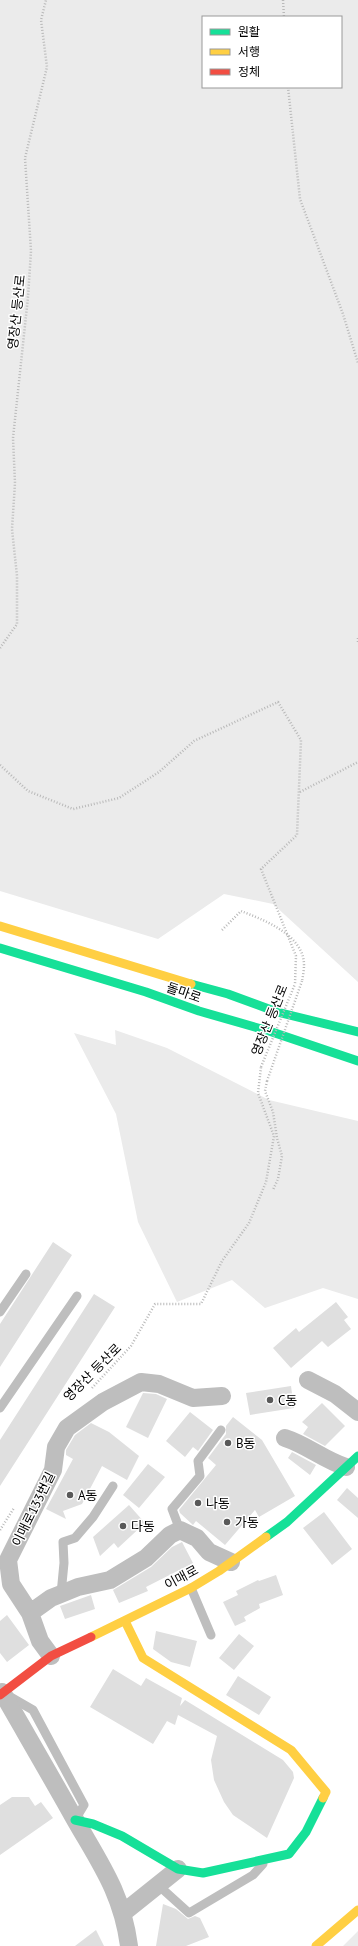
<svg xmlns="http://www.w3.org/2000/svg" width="358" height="1946" font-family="'PT Sans','Noto Sans KR',sans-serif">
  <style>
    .green { fill: #ebebeb; fill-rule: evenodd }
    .building { fill: #dfdfdf }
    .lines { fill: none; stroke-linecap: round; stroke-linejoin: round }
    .path { stroke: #b9b9b9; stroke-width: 2.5; stroke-dasharray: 1 2; stroke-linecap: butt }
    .lane { stroke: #bebebe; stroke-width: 9 }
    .street { stroke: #bebebe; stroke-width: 18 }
    .fast { stroke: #16e098; stroke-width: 9 }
    .slow { stroke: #ffcf43; stroke-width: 9 }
    .jam { stroke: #f24e42; stroke-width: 9 }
    .path-bridge { stroke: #b9b9b9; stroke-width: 2.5; stroke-dasharray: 1 2; stroke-linecap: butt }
    .poi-dot { fill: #595959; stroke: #fff; stroke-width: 1.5 }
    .labels { text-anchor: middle; stroke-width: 3; stroke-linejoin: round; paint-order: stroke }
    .street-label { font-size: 13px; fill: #000; stroke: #fff }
    .poi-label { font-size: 13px; fill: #000; stroke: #fff; text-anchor: start }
  </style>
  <rect width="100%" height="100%" fill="#fff"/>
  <path class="green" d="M0,0H358V982L273,904L224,894L158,939L0,891ZM203,17H341V87H203Z
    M115,1030L167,1048L269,1100L358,1121V1299L323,1288L265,1308L232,1280L177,1302L138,1222L116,1114L74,1033L116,1045Z
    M358,1931V1946H343Z"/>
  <path class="building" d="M53,1242L72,1255L0,1367V1324Z
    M94,1294L115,1307L0,1486V1440Z
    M336,1302L348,1317L344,1320L351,1329L328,1347L322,1341L291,1368L273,1348L296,1328L299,1332Z
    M291,1386L294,1408L250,1415L246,1393Z
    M143,1393L156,1394L167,1399L148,1438L126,1427Z
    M322,1403L345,1426L325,1446L303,1434L308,1427L302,1422Z
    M190,1412L213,1430L198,1451L193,1447L185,1457L166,1441Z
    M233,1417L262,1440L295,1496L259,1517L255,1510L225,1545L196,1521L193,1525L180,1513L179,1510L216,1465L208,1458L226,1434V1426Z
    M91,1423L109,1432L139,1456L127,1480L102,1466L82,1504L63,1511L66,1519L46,1509L73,1459L66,1455V1450L75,1435Z
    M292,1452L316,1465L310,1475L288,1458Z
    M148,1464L165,1477L139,1508L123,1495Z
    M347,1488L358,1498V1518L337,1500Z
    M129,1505L145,1523L118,1548L114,1543L100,1556L93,1537Z
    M324,1512L352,1549L332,1565L303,1528Z
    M182,1542L193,1563L146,1587L148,1591L119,1603L113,1590L151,1567L172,1547Z
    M276,1575L283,1595L259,1604L260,1608L244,1617L246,1621L235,1626L223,1602L238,1595L236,1591L258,1580L259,1581Z
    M91,1595L95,1609L65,1619L60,1606Z
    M7,1615L29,1645L7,1662L0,1653V1621Z
    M156,1631L197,1641L190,1667L171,1662L153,1649Z
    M239,1634L254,1646L234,1670L219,1658Z
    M113,1669L141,1686L146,1678L182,1698L180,1706L185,1700L283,1760L293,1772L294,1778L267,1838L233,1815L224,1802L214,1780L211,1760L217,1736L178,1715L175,1725L167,1721L153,1744L90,1707Z
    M238,1676L271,1697L259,1715L226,1695Z
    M12,1797H29L35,1806L41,1802L53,1818L0,1855V1805Z
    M163,1904L176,1909L188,1919L195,1916L200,1918L209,1937L186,1946H156Z
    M96,1930L104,1946H75Z"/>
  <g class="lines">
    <path class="path" d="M283,0L284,17
      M288,87L300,199L343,314L358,363
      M358,638V644
      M0,648L17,624V576L12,529L15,483L13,438L28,297L31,251L25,158L47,67L41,20L46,0
      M0,765L28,791L73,809L119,798L159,772L194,741L278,702L301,740L297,835L261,869L296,956L295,984
      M300,792L358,762
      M222,930L241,911C264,920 304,935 304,965C304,970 303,976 302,981
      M267,1081L265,1091L273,1112L277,1138L282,1156L278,1179L273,1190
      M92,1388L131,1346L155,1304H201L222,1261L249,1223L266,1182L274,1136L258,1093L261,1067
      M0,1530L14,1508"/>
    <path class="lane" d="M0,1312L26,1274
      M0,1408L77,1296
      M180,1530L172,1509L200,1476L198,1461L221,1430
      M191,1588L211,1635
      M61,1594L64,1563L63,1542L75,1538L93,1517L113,1486
      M7,1695L33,1710L84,1805L75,1820
      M158,1885L189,1913L253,1875L263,1864"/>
    <path class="street" d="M308,1380L335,1394L358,1412
      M285,1438C307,1445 324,1460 346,1467
      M30,1613L51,1598L61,1594L78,1587L110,1580L146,1558L170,1535L180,1530L197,1538L209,1552L231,1562
      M51,1656L40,1641L30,1613L11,1584L8,1560L53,1470L56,1447L67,1428L103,1402L141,1382L159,1384L193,1398L222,1396
      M2,1692C26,1734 50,1775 73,1816C99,1862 122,1892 129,1946
      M123,1913L178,1869"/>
    <path class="fast" d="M0,948L146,992L199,1011L272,1032L358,1061
      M191,984L228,994L277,1012L358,1032
      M266,1537L287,1522L358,1456
      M75,1820L93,1824L122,1836L178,1869L203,1873L289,1854L306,1832L323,1798"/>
    <path class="slow" d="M0,926L191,984
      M125,1621L143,1658L291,1750L326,1792L323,1798
      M91,1637L191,1588L219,1571L266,1537
      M316,1946L358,1910"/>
    <path class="jam" d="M0,1695L51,1656L91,1637"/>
    <path class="path-bridge" d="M261,1067L295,984
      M267,1081L302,981"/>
  </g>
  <g class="poi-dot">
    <circle cx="270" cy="1400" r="4"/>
    <circle cx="228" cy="1443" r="4"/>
    <circle cx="70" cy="1495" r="4"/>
    <circle cx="198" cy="1503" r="4"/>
    <circle cx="227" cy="1522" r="4"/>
    <circle cx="123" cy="1526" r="4"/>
  </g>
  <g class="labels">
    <g class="street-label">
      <text transform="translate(16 312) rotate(-84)" y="5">영장산 등산로</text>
      <text transform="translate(184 992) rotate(19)" y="5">돌마로</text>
      <text transform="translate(269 1020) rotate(-68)" y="5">영장산 등산로</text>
      <text transform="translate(92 1372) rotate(-45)" y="5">영장산 등산로</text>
      <text transform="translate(33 1509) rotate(-64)" y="5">이매로133번길</text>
      <text transform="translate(181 1577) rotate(-28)" y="5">이매로</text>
    </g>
    <g class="poi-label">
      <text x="278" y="1405">C동</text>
      <text x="236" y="1448">B동</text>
      <text x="78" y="1500">A동</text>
      <text x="206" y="1508">나동</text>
      <text x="235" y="1527">가동</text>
      <text x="131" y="1531">다동</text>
    </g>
  </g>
  <rect x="202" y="16" width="140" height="72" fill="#ffffff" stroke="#999999"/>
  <rect x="210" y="29" width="20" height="6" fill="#16e098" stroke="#999999"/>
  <text x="238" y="36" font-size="12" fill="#000000">원활</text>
  <rect x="210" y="49" width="20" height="6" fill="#ffcf43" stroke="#999999"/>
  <text x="238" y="56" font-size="12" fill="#000000">서행</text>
  <rect x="210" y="69" width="20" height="6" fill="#f24e42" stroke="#999999"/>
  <text x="238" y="76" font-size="12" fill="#000000">정체</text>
</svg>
